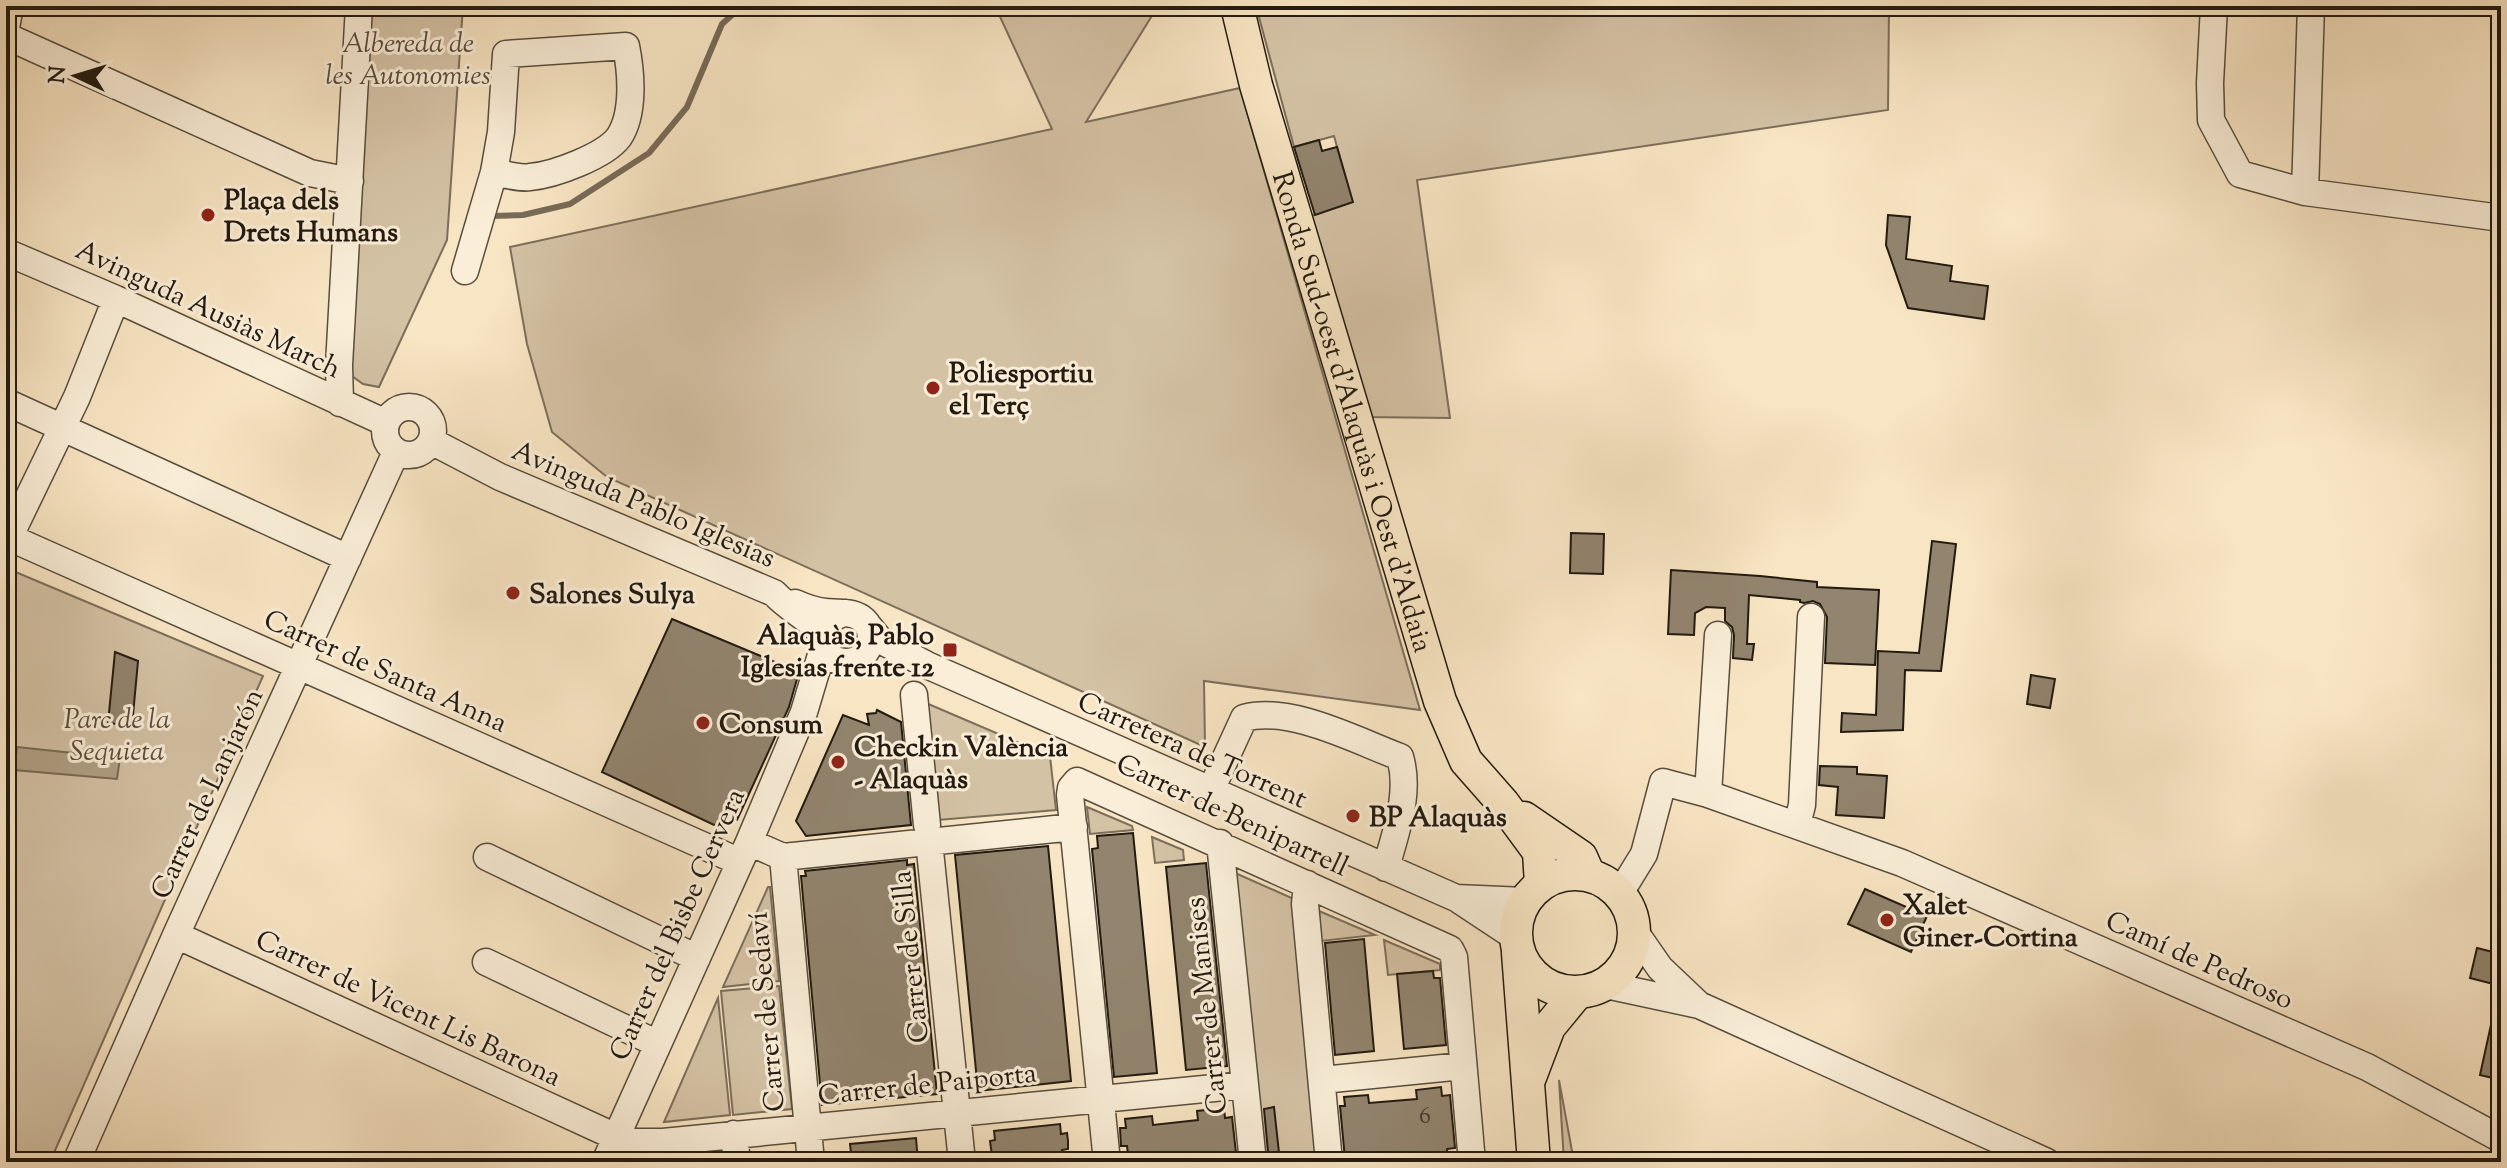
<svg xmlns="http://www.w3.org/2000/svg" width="2507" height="1168" font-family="'Sorts Mill Goudy',serif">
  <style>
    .green { fill: #d4c2a5; stroke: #7c6e5b; stroke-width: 2 }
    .water { fill: #b0a086; stroke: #786a57; stroke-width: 2 }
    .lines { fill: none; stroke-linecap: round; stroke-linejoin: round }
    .stream { stroke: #786a57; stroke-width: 6 }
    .building { fill: #92846e; stroke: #231a11; stroke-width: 2 }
    .minor-casing { stroke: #584d3e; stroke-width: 29 }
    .major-casing { stroke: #231a11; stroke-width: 35 }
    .minor { stroke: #faeed8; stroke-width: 26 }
    .major { stroke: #f8e5c3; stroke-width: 32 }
    .poi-dot { fill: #8f2418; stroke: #faeed8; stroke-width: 3 }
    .labels { text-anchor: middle; stroke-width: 6; stroke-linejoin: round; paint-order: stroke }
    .number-label { font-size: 24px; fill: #3f3428 }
    .park-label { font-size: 28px; font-style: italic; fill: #584c3d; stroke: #faeed8 }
    .poi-label { font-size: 28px; font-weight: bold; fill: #231a11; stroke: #faeed8; text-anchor: start }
    .street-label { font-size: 28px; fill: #231a11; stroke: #faeed8 }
  </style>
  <rect width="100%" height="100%" fill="#f8e5c3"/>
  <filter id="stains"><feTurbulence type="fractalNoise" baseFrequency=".0025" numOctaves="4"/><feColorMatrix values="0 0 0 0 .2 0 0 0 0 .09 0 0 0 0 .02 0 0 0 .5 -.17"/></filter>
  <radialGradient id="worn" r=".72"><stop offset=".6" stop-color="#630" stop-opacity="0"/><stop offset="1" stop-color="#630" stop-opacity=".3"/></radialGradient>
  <path class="green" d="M359,6H463L447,240L379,387L363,384L345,371Z
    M995,6H1158L1086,122L1240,88L1420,710L1204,681L1205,747L607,477L552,432L527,344L510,247L1052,129Z
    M1256,6H1889L1888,110L1417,180L1450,418L1363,417L1303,219L1352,201L1334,136L1294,147Z
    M6,568L263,676L50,1162H6Z
    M926,703L1050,756L1056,810L938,820Z
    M1087,807L1132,826L1133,830L1090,834Z
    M1152,837L1183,850L1184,860L1155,863Z
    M1233,872L1296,900L1320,1162H1264Z
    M768,887H770L779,981L723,987Z
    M1319,911L1375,935L1321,941Z
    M1384,940L1440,964V970L1388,975Z
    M779,986L792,1109L733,1115L721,991Z
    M718,998L730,1115L664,1122Z
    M1559,1080L1574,1162H1564Z"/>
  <path class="water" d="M17,747L120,758L117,779L14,770Z"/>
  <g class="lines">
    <path class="stream" d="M490,216L523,215L570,204L649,153L687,107L722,24L742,6"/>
  </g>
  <path class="building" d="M1319,140L1322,151L1337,147L1353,202L1315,215L1294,147Z
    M1888,215L1910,217L1906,259L1952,266L1950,281L1988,286L1984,319L1908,308L1886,245Z
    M1571,533L1604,534L1603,574L1570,573Z
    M1932,541L1956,544L1941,671L1905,670L1903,730L1841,732L1842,713L1876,715L1878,651L1919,653Z
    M1671,570L1760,576L1817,582V587L1879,590L1875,665L1825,663L1827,617L1820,604L1813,601L1804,603L1800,602V600L1749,595L1747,644H1754L1752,660L1733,658L1734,635L1732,627L1725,621V608L1706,607L1695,613L1694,635L1668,634Z
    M672,619L799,672L789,707L737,820L714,825L602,772Z
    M115,652L138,661L132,726L108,723Z
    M2031,675L2055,679L2050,708L2027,704Z
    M877,710L901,722L911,825L806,836L796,821L843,715L869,725L867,714L876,713Z
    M1820,766L1857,767V774L1887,776L1884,818L1836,815L1838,787L1819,785Z
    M1133,833L1157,1073L1114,1077L1092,849L1098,848L1097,836Z
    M1048,846L1071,1081L978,1091L955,855Z
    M907,860V865L914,864L937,1094L822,1105L801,876H806L805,871Z
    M1206,863L1227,1066L1186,1070L1166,867Z
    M1865,889L1927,916L1911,952L1848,924Z
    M1364,939L1374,1051L1335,1055L1325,943Z
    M2477,948L2501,954V986L2470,978Z
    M1433,971L1434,978H1440L1446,1045L1404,1049L1397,974Z
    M2494,1011H2501V1080L2480,1075Z
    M1441,1087L1442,1096L1450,1095L1455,1148L1447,1149L1448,1162H1424L1423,1152L1374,1157L1375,1162H1350V1159H1345L1340,1106H1345L1344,1097L1368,1095L1369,1103L1417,1099L1416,1090Z
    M1274,1107L1280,1162H1269L1264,1109Z
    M1224,1108L1225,1118L1232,1117L1237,1162H1129L1127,1146H1121L1120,1128H1126L1125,1119L1152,1116L1153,1125L1198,1120L1197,1111Z
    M1060,1124L1061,1134L1067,1133L1068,1141V1149L1062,1150L1064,1162H998L997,1156H992L990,1141L995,1140L994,1131Z
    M916,1138L918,1162H852L850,1144Z"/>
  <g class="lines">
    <g class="minor-casing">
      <path id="minor" d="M2214,6L2210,83L2211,120L2240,174L2305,192L2501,218
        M6,28L10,6
        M6,36L310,173L350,181
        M2305,192L2311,6
        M6,252L116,299L386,423
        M465,271L494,172L501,132L506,54L626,46C631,71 635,113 619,137C605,156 554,175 530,177C519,179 505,174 494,172
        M6,402L348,558
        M340,403L339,365L359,6
        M385 431a24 24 0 1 1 48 0a24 24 0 1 1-48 0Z
        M431,441L500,477L774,593C789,609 808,618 823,634
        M6,536L740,862
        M9,538L77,397L116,299
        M795,603C804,607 815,611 825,612C836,613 851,611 861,618C880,631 869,663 845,662C815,660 815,618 846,613
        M866,623L880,640L929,666L1456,898L1515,937
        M914,695L927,825
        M1211,790L1244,718C1290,705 1357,741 1400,757C1411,794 1395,833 1386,868
        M1708,794L1718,635
        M1797,825L1802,805L1811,617
        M929,841L962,1162
        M749,842L783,857L1074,827
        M1220,843L1253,1162
        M487,857L697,958
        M783,857L811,1162
        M1307,884L1305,904L1329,1162
        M1620,893L1644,854L1663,782L1708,794L1902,863L2367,1067L2501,1139
        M1456,898L1525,901
        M1635,932L1660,968L1699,1005
        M176,935L616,1137L633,1142H663L1245,1085
        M486,962L658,1044
        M1606,985L1699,1005L2047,1162
        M1322,1080L1463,1066
        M734,1134L737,1162
        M76,1162L176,935L396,452
        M605,1162L749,842L804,712L824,645
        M1107,1162L1070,795L1071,788L1077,781L1450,949L1454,957L1472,1162"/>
    </g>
    <g class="major-casing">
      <g id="major">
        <path id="s1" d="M1237,6L1256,85L1440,701L1466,761L1503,803L1539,852L1541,884"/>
        <path d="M1524,818L1581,857L1589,875"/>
        <circle cx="1575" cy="933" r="59"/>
        <path d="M1518,953L1534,1162"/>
        <path d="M1530,1077L1549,1027L1577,993"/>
      </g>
    </g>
    <use href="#minor" class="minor"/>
    <use href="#major" class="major"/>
  </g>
  <g class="poi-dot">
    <circle cx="208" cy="215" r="8"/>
    <circle cx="933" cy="388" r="8"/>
    <circle cx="513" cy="593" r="8"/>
    <rect x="942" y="642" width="16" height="16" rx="4"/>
    <circle cx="703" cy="723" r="8"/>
    <circle cx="838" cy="762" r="8"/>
    <circle cx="1353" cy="816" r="8"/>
    <circle cx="1887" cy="920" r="8"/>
  </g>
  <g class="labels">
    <g class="number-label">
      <text x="1425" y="1123">6</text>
    </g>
    <g class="park-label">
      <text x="408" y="52">Albereda de<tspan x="408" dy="32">les Autonomies</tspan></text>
      <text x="117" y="728">Parc de la<tspan x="117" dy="32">Sequieta</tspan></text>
    </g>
    <g class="poi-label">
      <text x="224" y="209">Plaça dels<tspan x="224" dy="32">Drets Humans</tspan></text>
      <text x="949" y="382">Poliesportiu<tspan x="949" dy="32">el Terç</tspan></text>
      <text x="529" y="603">Salones Sulya</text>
      <text x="934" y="644" text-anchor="end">Alaquàs, Pablo<tspan x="934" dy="32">Iglesias frente 12</tspan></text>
      <text x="719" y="733">Consum</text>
      <text x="854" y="756">Checkin València<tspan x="854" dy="32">- Alaquàs</tspan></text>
      <text x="1369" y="826">BP Alaquàs</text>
      <text x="1903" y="914">Xalet<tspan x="1903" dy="32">Giner-Cortina</tspan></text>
    </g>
    <g class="street-label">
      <text transform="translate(209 308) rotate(25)" y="10">Avinguda Ausiàs March</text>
      <text dy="10" stroke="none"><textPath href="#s1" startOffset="422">Ronda Sud-oest d'Alaquàs i Oest d'Aldaia</textPath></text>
      <text transform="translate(644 503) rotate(23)" y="10">Avinguda Pablo Iglesias</text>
      <text transform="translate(386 670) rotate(24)" y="10">Carrer de Santa Anna</text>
      <text transform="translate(1193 749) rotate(24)" y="10">Carretera de Torrent</text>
      <text transform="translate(206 793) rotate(-65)" y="10">Carrer de Lanjarón</text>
      <text transform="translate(1233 814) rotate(25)" y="10">Carrer de Beniparrell</text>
      <text transform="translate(676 924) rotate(-66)" y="10">Carrer del Bisbe Cervera</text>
      <text transform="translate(909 957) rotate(-96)" y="10">Carrer de Silla</text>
      <text transform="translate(2200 959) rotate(24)" y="10">Camí de Pedroso</text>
      <text transform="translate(1205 1006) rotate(-96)" y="10">Carrer de Manises</text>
      <text transform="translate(409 1007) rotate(25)" y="10">Carrer de Vicent Lis Barona</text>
      <text transform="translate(765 1012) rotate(-95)" y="10">Carrer de Sedaví</text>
      <text transform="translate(927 1083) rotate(-6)" y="10">Carrer de Paiporta</text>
    </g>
  </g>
  <rect width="2507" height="1168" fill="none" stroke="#f8e5c3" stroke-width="32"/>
  <rect x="8" y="8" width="2491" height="1152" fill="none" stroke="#231a11" stroke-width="4"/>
  <rect x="16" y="16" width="2475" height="1136" fill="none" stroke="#231a11" stroke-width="2"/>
  <g transform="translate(76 76) rotate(274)" stroke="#faeed8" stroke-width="6" paint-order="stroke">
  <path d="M0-6L14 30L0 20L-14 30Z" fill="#231a11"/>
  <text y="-12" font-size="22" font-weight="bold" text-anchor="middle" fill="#231a11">N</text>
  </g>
  <rect width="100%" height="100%" filter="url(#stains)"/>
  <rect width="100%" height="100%" fill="url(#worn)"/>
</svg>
